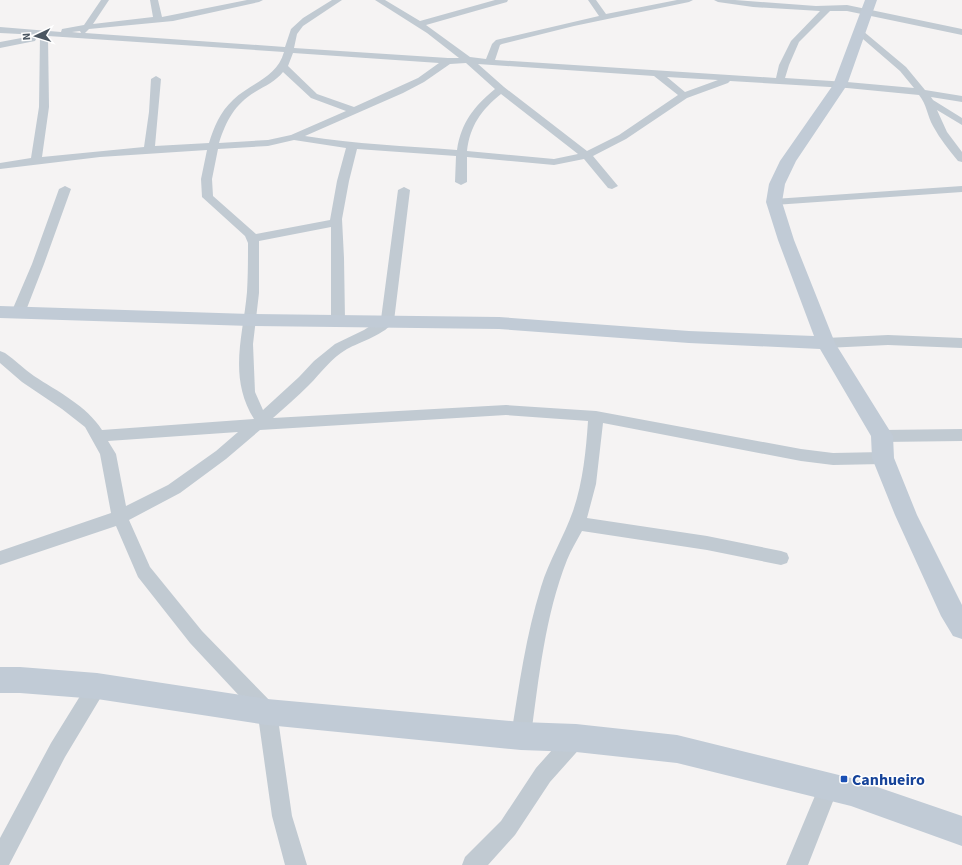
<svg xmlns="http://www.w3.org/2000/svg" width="962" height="865" font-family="'Source Sans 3',sans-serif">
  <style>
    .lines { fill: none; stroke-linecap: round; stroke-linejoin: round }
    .street { fill: #c1cad2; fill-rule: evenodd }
    .secondary { fill: #c1cbd6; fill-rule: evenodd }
    .transit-dot { fill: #1a4fb4; stroke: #fff; stroke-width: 1.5 }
    .labels { text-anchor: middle; stroke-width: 3; stroke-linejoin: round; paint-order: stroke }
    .near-transit-label { font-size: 16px; font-weight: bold; fill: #164399; stroke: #fff; text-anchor: start }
  </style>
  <rect width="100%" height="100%" fill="#f5f3f3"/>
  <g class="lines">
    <path class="street" d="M101,0H109L93,24L153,17L150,0H158L162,17L247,0H263L259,2L173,21L89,29L85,33L285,47L291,29L303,18L332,0H342L303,26L297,34L294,48L448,58H459L427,33L375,0H385L420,21L495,0H508L507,2L426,25L470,57L486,59L492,44L496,40L599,16L588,0H596L606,14L677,0H693L689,2L574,26L502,44L500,45L495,60L776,78L779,65L791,41L820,11L753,7L718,2L714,0H735L816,6L847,5L962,29V35L847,11H830L799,42L789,65L785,78L847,82L914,88L900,71L856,33L857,31H863L906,67L925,90L962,96V102L931,97L933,100L962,118V125L937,110L947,132L962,152V162L958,161C949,150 940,139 933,126C927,115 927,105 919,95L847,88L730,81L728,83L687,98L626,139L593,156L618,186L612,189L608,188L584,159L554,165L467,157V182L461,185L455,182L456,156L357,149L349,181L342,219L344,258L345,320L343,323L338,324L333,323L331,320V227L259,241V293L253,344L255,392L263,410L299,377L314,361L335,344L364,330L381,319L398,190L404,187L410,190L394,321C386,334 360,342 347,349C331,358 321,373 309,385C297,397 285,407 273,418L506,405L596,411L801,449L833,453L883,452L888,454L891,458L888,462L883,464L833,465L801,461L603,423L596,484L587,518L707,536L781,551L787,553L789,558L787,563L781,565L707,550L582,531C577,540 571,550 567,560C545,616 539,677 531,736L528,743L521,746L514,743L511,736C519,686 526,635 541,587C549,560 564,537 573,511C583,482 586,451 588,421L506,415L260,430L226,459L180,493L129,520L150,567L202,631L274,705L277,712L292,816L307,865H285L272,816L258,716L190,643L138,577L116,526L0,565V551L111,513L100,454L85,427L62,409L22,382L0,363V351L5,353C15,360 24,369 34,376C57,391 87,406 102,430L254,419C228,377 243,337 247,292C248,276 248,259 248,243L245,236L202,197L201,179L207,150L100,157L0,169V163L31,158L39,107L40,35L0,33V27L61,32L62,29L84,25ZM80,31L81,33L72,32ZM48,36L284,52C277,78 250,83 233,100C220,112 214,127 209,143L155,146L161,79L156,76L151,79L149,112L144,147L42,157L49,107ZM293,53L439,63L418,78L354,107L317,94L288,66ZM466,63L495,89C474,106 461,123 457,150C406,146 355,144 305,136L403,93L424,82L450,64ZM478,64L654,76L678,95L619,135L587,151L504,87ZM283,72L311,98L346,111L291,135L268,140L219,143C226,121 235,104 255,92C265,86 276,81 283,72ZM667,77L718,80L685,92ZM501,94L578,154L554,159L467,151C470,126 481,110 501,94ZM294,140L346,148L337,181L330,220L256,234L213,196L212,179L218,149L268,146ZM238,432L216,451L168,485L126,506L116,454L108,441Z
      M32,36L36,39L35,41L0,48V42Z
      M65,186L71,189L44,264L25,313L23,316L18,317L13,316L11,313L32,264L59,189Z
      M962,186V192L774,205L770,204L768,202L770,200L774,199Z
      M888,335L962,338V348L888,345L826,348L821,346L819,343L821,340L826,338Z
      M962,429V441L882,442L877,440L874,436L877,432L882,430Z
      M97,677L104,680L106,686L104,692L65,757L9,865H0V838L51,743L90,680Z
      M576,728L583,731L586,738L583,745L550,782L515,835L488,865H462L465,857L501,821L536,768L569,731Z
      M829,776L836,779L839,786L808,865H786L822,779Z"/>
    <path class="secondary" d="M865,0H877L847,85L796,161L785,184L782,202L794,240L835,343L893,436L894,458L917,515L962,605V639L953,636L941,616L895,515L872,458L871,436L820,349L689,343L499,329L250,326L0,318V306L250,314L499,317L689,331L814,336L778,240L766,202L769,184L780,161L833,85Z
      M0,667H20L97,673L267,699L521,722L576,724L677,735L851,778L962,816V846L851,806L677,763L576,752L521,750L267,725L97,699L20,693H0Z"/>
  </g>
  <rect class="transit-dot" x="840" y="775" width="8" height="8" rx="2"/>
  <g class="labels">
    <g class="near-transit-label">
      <text x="852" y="785">Canhueiro</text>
    </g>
  </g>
  <g transform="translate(36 36) rotate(266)" stroke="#ffffff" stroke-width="3" paint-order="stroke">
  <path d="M0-3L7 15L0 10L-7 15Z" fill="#4a5661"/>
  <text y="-6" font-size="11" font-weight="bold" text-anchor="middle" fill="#4a5661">N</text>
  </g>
</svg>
